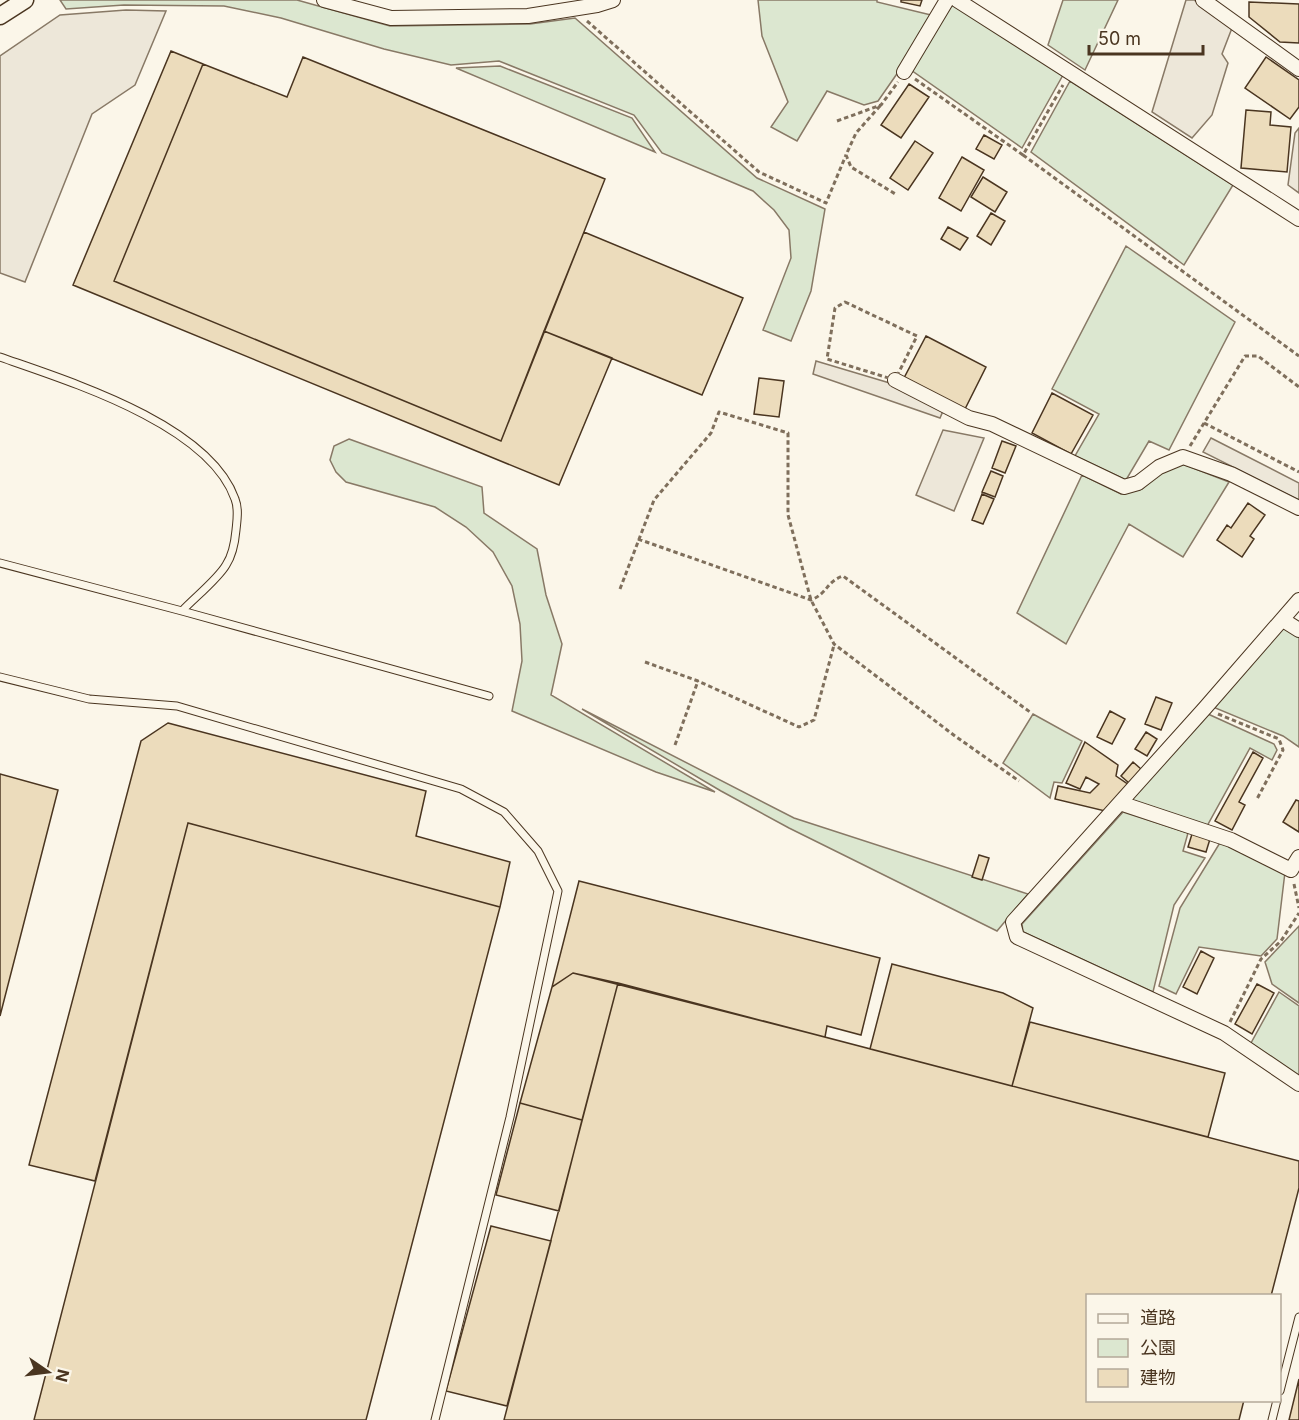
<svg xmlns="http://www.w3.org/2000/svg" width="1299" height="1420" font-family="Inter,'Noto Sans JP',sans-serif">
  <style>
    .green { fill: #dce7d0; stroke: #887966; stroke-width: 1.5 }
    .parking { fill: #ede7d9; stroke: #887966; stroke-width: 1.5 }
    .building { fill: #ecdcbc; stroke: #4a3520; stroke-width: 1.5 }
    .lines { fill: none; stroke-linecap: round; stroke-linejoin: round }
    .service-casing { stroke: #4a3520; stroke-width: 9 }
    .minor-casing { stroke: #4a3520; stroke-width: 16 }
    .tertiary-casing { stroke: #4a3520; stroke-width: 19 }
    .path { stroke: #7f6f5c; stroke-width: 3; stroke-dasharray: 4.5 3; stroke-linecap: butt }
    .service { stroke: #fbf6e9; stroke-width: 7 }
    .minor { stroke: #fbf6e9; stroke-width: 14 }
    .tertiary { stroke: #fbf6e9; stroke-width: 16 }
  </style>
  <rect width="100%" height="100%" fill="#fbf6e9"/>
  <path class="green" d="M60,0H297L390,26L530,24L575,18L757,178L825,209L811,291L791,341L763,330L791,258L789,230L774,210L753,191L662,153L634,115L499,61L451,65L384,49L281,18L224,6L124,5L66,9Z
    M758,0H877V2L931,15L901,68L878,101L864,105L827,91L797,141L771,127L788,102L762,36Z
    M1063,0H1118L1085,70L1048,45Z
    M952,1L1063,75L1022,148L911,70Z
    M500,66L632,118L655,152L456,68Z
    M1070,81L1233,185L1184,265L1031,152Z
    M1126,246L1235,322L1169,450L1149,441L1126,480L1075,456L1099,414L1052,389Z
    M349,439L482,487L484,513L537,549L546,595L562,644L551,695L715,792L656,772L512,711L522,661L520,624L512,586L493,552L466,527L435,507L346,482L336,472L330,460L334,446Z
    M1183,464L1229,482L1183,557L1129,524L1066,644L1017,613L1082,475L1121,494L1142,489L1162,471Z
    M1284,627L1299,636V747L1283,736L1213,707Z
    M582,709L794,818L1028,894L997,931L789,828L721,791Z
    M1033,714L1082,741L1062,783L1054,782L1050,798L1003,763Z
    M1208,714L1274,744L1277,750L1272,760L1250,748L1207,826L1131,800Z
    M1123,812L1188,833L1183,851L1205,858L1174,905L1153,992L1023,932L1022,924Z
    M1221,841L1285,872L1277,939L1261,956L1199,947L1176,994L1159,986L1180,908Z
    M1299,926V1003L1272,984L1265,962Z
    M1279,992L1299,1006V1078L1251,1043Z"/>
  <path class="parking" d="M1186,0H1194L1232,28L1222,54L1228,63L1212,115L1192,138L1152,112Z
    M126,10L166,11L135,85L92,114L25,282L0,273V56L60,15Z
    M1299,128V193L1288,185L1295,133Z
    M816,361L893,384L943,411L940,418L813,374Z
    M943,430L984,438L954,511L916,495Z
    M1211,438L1299,483V500L1203,452Z"/>
  <path class="building" d="M901,0H922L920,6L901,2Z
    M1249,2L1299,4V43L1280,42L1249,17Z
    M171,51L203,64L114,281L501,441L544,331L612,358L559,485L73,285Z
    M303,57L605,179L501,441L114,281L203,64L287,97Z
    M1266,57L1299,80V107L1290,119L1245,88Z
    M909,84L929,97L901,138L881,125Z
    M1246,110L1271,112L1270,125L1291,127L1287,172L1241,168Z
    M984,135L1002,145L994,159L976,149Z
    M915,141L933,153L908,190L890,178Z
    M962,157L984,170L961,211L939,198Z
    M983,177L1007,192L995,212L971,197Z
    M991,213L1005,221L991,245L977,236Z
    M948,227L968,238L960,250L941,239Z
    M584,232L743,298L702,395L544,331Z
    M926,336L986,367L965,409L904,378Z
    M759,378L784,381L779,417L754,414Z
    M1052,393L1093,415L1071,454L1032,433Z
    M1002,441L1016,446L1005,473L992,468Z
    M991,471L1003,476L995,497L982,492Z
    M982,494L994,499L983,524L972,520Z
    M1248,503L1265,515L1250,536L1254,539L1242,557L1217,540L1227,525L1231,528Z
    M1156,697L1172,703L1161,730L1145,724Z
    M1110,711L1125,719L1112,744L1097,737Z
    M168,723L426,791L416,836L510,862L500,907L188,823L95,1181L29,1165L141,741Z
    M1146,732L1157,739L1147,756L1135,749Z
    M1085,742L1118,765L1116,776L1129,785L1105,811L1055,799L1058,786L1090,793L1099,784L1086,777L1080,789L1066,783Z
    M1253,752L1263,758L1239,802L1245,805L1232,830L1215,821Z
    M1133,762L1141,769L1129,783L1121,776Z
    M0,774L58,790L0,1016Z
    M1296,800L1299,801V832L1283,822Z
    M188,823L500,907L366,1420H34Z
    M1192,834L1210,839L1206,852L1188,847Z
    M979,855L989,858L982,880L972,877Z
    M579,881L880,958L861,1035L827,1026L825,1037L573,973L552,987Z
    M1201,951L1214,958L1197,994L1183,987Z
    M892,964L1003,993L1033,1008L1012,1086L870,1049Z
    M573,973L618,983L582,1120L520,1103L552,987Z
    M618,983L1299,1161V1188L1271,1296H1088V1400H1244L1239,1420H504Z
    M1257,984L1274,993L1252,1034L1235,1024Z
    M1030,1022L1225,1073L1208,1137L1012,1086Z
    M520,1103L582,1120L559,1211L496,1195Z
    M491,1226L551,1241L507,1406L446,1391Z
    M1299,1379V1420H1289Z"/>
  <g class="lines">
    <g class="service-casing">
      <path id="service" d="M0,357C68,381 209,424 235,499C239,509 237,520 236,530C235,541 232,556 226,565C218,579 193,599 182,611
        M0,563L182,611L489,696
        M0,677L89,699L177,706L461,789L504,812L538,851L558,891L510,1117L435,1420
        M1280,1391L1299,1317
        M1272,1420L1277,1400"/>
    </g>
    <g class="minor-casing">
      <path id="minor" d="M324,0L391,18L528,16L597,5L613,0
        M957,0L1299,219
        M1203,0L1299,69
        M904,72L947,0
        M895,380L969,418L992,424L1124,487L1138,483L1159,467L1183,457L1231,474L1299,508
        M1299,600L1205,708L1013,922L1017,937L1224,1033L1299,1084
        M1283,620L1299,630
        M1120,803L1231,840L1291,870L1299,857"/>
    </g>
    <g class="tertiary-casing">
      <path id="tertiary" d="M0,16L25,0"/>
    </g>
    <path class="path" d="M587,21L759,172L826,203L846,155
      M915,79L1023,155L1063,85
      M880,106L856,133L846,155L851,167L897,195
      M837,121L881,105L898,82
      M1023,155L1299,356
      M845,302L917,336L895,380L827,359L835,308Z
      M1204,423L1299,472
      M1190,446L1245,356H1258L1299,387
      M638,539L811,600C828,593 826,582 843,576L1030,712
      M620,589L654,500L711,433L719,412L788,433V515L811,600L834,644L955,736L1019,781
      M645,662L698,681L799,727L814,720L834,645
      M1218,714L1279,739L1283,750L1257,799
      M675,745L698,681
      M1294,884L1299,908
      M1230,1022L1261,959L1281,941L1299,913"/>
    <use href="#service" class="service"/>
    <use href="#minor" class="minor"/>
    <use href="#tertiary" class="tertiary"/>
  </g>
  <rect x="1086" y="1294" width="195" height="108" fill="#fbf6e9" stroke="#b4a999" stroke-width="1.5"/>
  <rect x="1098" y="1314" width="30" height="9" fill="#fbf6e9" stroke="#b4a999" stroke-width="1.5"/>
  <text x="1140" y="1324" font-size="18" fill="#4a3520">道路</text>
  <rect x="1098" y="1339" width="30" height="18" fill="#dce7d0" stroke="#b4a999" stroke-width="1.5"/>
  <text x="1140" y="1354" font-size="18" fill="#4a3520">公園</text>
  <rect x="1098" y="1369" width="30" height="18" fill="#ecdcbc" stroke="#b4a999" stroke-width="1.5"/>
  <text x="1140" y="1384" font-size="18" fill="#4a3520">建物</text>
  <g transform="translate(48 1372) rotate(104)" stroke="#fbf6e9" stroke-width="4.5" paint-order="stroke">
  <path d="M0-4.5L10 22L0 15L-10 22Z" fill="#4a3520"/>
  <text y="-9" font-size="16" font-weight="bold" text-anchor="middle" fill="#4a3520">N</text>
  </g>
  <path d="M1089 45v9h114v-9" fill="none" stroke="#4a3520" stroke-width="3"/>
  <text x="1098" y="45" font-size="18" fill="#4a3520" stroke="#fbf6e9" stroke-width="4.5" paint-order="stroke">50 m</text>
</svg>
